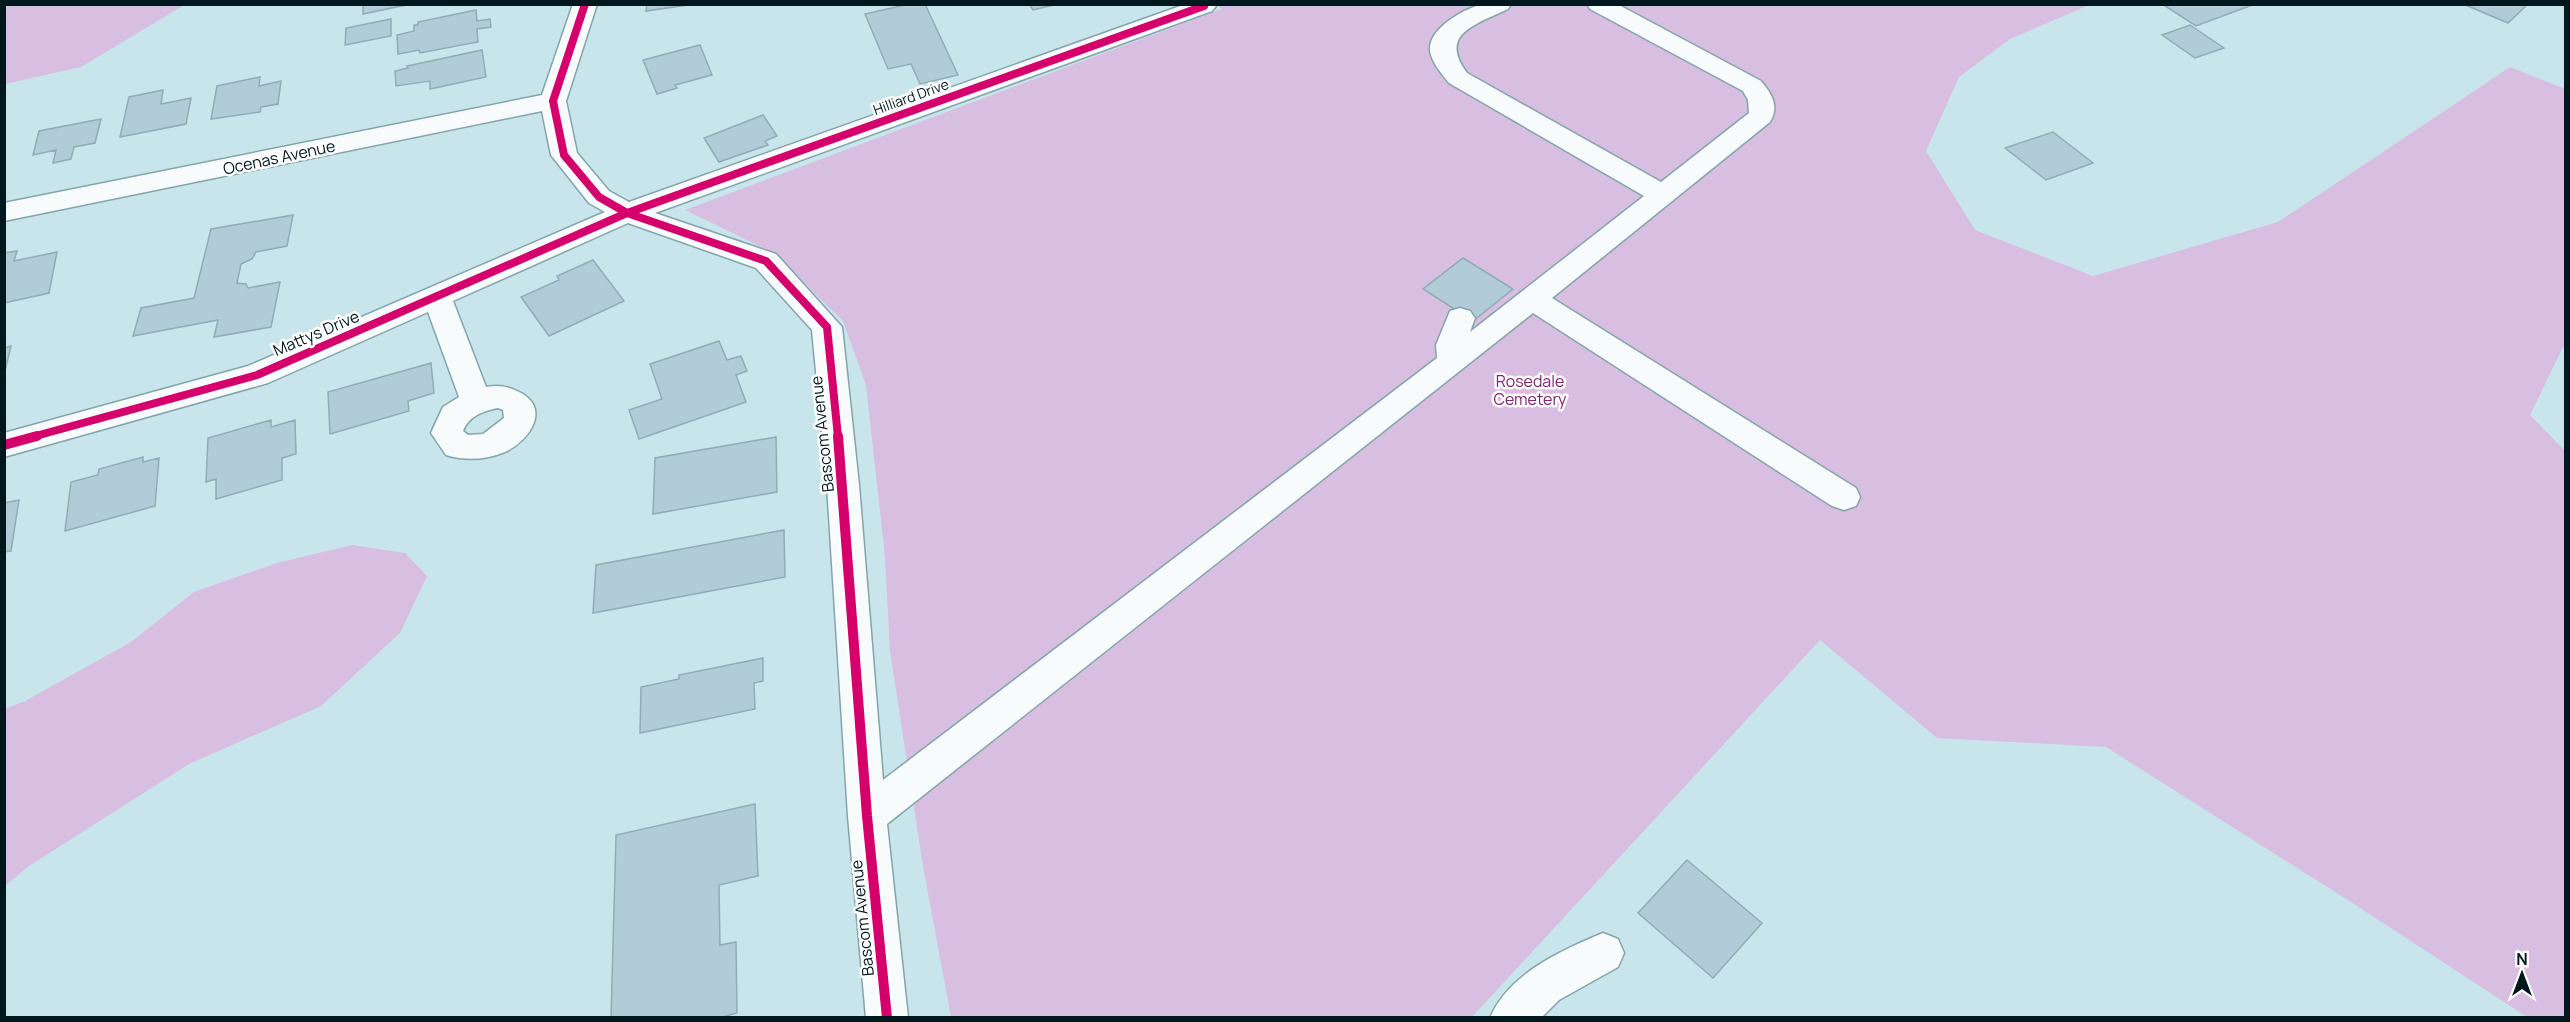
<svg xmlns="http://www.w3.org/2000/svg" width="2570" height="1022" font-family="Manrope,sans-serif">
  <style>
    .green { fill: #d8bee0 }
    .building { fill: #b1ccd7; stroke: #91acb7; stroke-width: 1.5 }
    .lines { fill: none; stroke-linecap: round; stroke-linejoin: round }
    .minor-casing { stroke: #84a4ab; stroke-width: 3 }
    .minor { fill: #f7fbfc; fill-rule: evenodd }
    .cycleway-far1-casing { stroke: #fff; stroke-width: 10 }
    .cycleway-casing { stroke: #fff; stroke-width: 14 }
    .cycleway-far1 { stroke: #d6006c; stroke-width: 8 }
    .cycleway { stroke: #d6006c; stroke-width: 10 }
    .labels { text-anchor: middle; stroke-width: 5; stroke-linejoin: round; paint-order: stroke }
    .far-street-label { font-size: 14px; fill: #00171d; stroke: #fff }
    .street-label { font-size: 16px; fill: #00171d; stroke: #fff }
    .park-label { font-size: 16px; fill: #812474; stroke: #fff }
  </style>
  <rect width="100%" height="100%" fill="#c9e5ec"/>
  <path class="green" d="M4,5L5,4L184,5L81,67L5,84Z
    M1218,5H2089L2010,39L1959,77L1926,151L1975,230L2093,276L2278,222L2510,67L2565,89V346L2563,347L2530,415L2565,451V1017H2527L2351,902L2106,747L1937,738L1820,640L1472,1017H951L923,866L890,651L885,556L866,385L843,321L772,252L685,210L1222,9Z
    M352,545L405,553L427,576L400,633L321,706L189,764L29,866L5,886V709L25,701L131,642L194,592L277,563Z"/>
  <path class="building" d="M363,4H411L363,14Z
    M647,4H695L646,11Z
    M909,4H925L958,75L920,84L911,64L888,69L865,14Z
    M1029,4H1058L1033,10Z
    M2162,4H2255L2196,26Z
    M2463,4H2528L2508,23Z
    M476,10L477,21L490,19L491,27L477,29L478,42L420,53L419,50L398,54L397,35L414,31V25H418V22Z
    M391,19V36L345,45L346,28Z
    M2190,25L2224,48L2195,58L2162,35Z
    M700,45L712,75L675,85L677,88L657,94L643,60Z
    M482,50L486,77L430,89V81L396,86L395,71L408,68L407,66Z
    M260,77L259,86L281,81L278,104L261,107L260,112L211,119L217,86Z
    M163,90L161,104L191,98L186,124L120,137L129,97Z
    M763,115L777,136L765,141L768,145L719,162L704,138Z
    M101,119L95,143L74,147L71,159L53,163L56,150L33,155L39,131Z
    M2053,132L2093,163L2046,180L2005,148Z
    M293,215L287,246L256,252L252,259L241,264L237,283L246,284L248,288L280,282L271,327L214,337L218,320L133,336L141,308L194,298L211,229Z
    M17,251L14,261L57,252L49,293L4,303V253Z
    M1463,258L1513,289L1473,321L1423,289Z
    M593,260L624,301L549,336L521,297L559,280L557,276Z
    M719,341L727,360L741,356L747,371L736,375L746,402L639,439L629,410L662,399L650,364Z
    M11,346L4,375V348Z
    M431,363L434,393L408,401L409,411L330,434L328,392Z
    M271,420V427L295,420L296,454L282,458V480L216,499V479L206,482L208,438Z
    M776,437L777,492L653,514L655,458Z
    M143,457V462L159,458L155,506L65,531L71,482L98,475L99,469Z
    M19,500L11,551L4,552V503Z
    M784,530L785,577L593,613L596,565Z
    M763,658V681L754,683L755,709L640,733L641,687L679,679V675Z
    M755,804L758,876L719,885L720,945L736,942L737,1013L719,1018H611L616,835Z
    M1687,860L1762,923L1713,978L1638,913Z"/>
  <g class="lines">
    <g class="minor-casing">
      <path id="minor" d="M573,4H597L566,101L577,153L609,191L629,202L1186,4L1216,6L1212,11L655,213L776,254L842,327L859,485L883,780L1437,358L1436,345L1450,311L1460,308L1470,311L1475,318L1470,332L1644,196L1449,83C1442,74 1432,63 1430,51C1428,29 1461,11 1479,5C1488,2 1501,4 1511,4L1508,9C1478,24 1437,33 1467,73L1661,182L1749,113L1748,100L1743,91L1590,9L1587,4H1617L1761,81C1771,93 1780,106 1770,122L1552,298L1856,488L1860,497L1856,506L1844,510L1832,506L1533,313L887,824L908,1018H866L848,816L827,485L812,330L756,268L628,223L453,301L486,387C499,385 506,386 517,391C552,406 531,440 505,452C485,460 466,461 446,455L431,433L443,407L459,397L428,312L268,383L4,457V433L248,366L605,212L589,203L551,155L542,111L4,221V203L542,95ZM498,408L503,410L504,418L483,434L468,435L463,431C469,416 483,411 498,408Z
        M1603,933L1618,939L1624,953L1618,967L1559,1000L1541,1018H1490C1508,974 1562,950 1603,933Z"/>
    </g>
    <use href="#minor" class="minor"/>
    <g class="cycleway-far1-casing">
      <path id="cycleway-far1" d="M585,4L553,101L564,155L599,197L627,213L766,261L827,327L838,437
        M32,437L257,375L627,213L1204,6"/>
    </g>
    <g class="cycleway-casing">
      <path id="cycleway" d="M838,436L867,816L887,1018
        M4,445L37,436"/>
    </g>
    <use href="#cycleway-far1" class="cycleway-far1"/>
    <use href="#cycleway" class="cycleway"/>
  </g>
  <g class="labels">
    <g class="far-street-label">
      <text transform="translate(911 97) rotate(-20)" y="5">Hilliard Drive</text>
    </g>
    <g class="street-label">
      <text transform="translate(279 157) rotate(-12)" y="6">Ocenas Avenue</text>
      <text transform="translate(316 333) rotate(-23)" y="6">Mattys Drive</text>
      <text transform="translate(822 434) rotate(-96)" y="6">Bascom Avenue</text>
      <text transform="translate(862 918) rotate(-96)" y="6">Bascom Avenue</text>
    </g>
    <g class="park-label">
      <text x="1530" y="387">Rosedale<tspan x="1530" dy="18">Cemetery</tspan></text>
    </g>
  </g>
  <rect width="2570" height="1022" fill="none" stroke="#00171d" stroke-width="12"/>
  <g transform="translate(2522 974)" stroke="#ffffff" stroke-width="4.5" paint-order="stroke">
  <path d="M0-4.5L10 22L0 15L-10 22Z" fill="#00171d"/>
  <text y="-9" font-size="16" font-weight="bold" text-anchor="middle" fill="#00171d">N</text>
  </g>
</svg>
